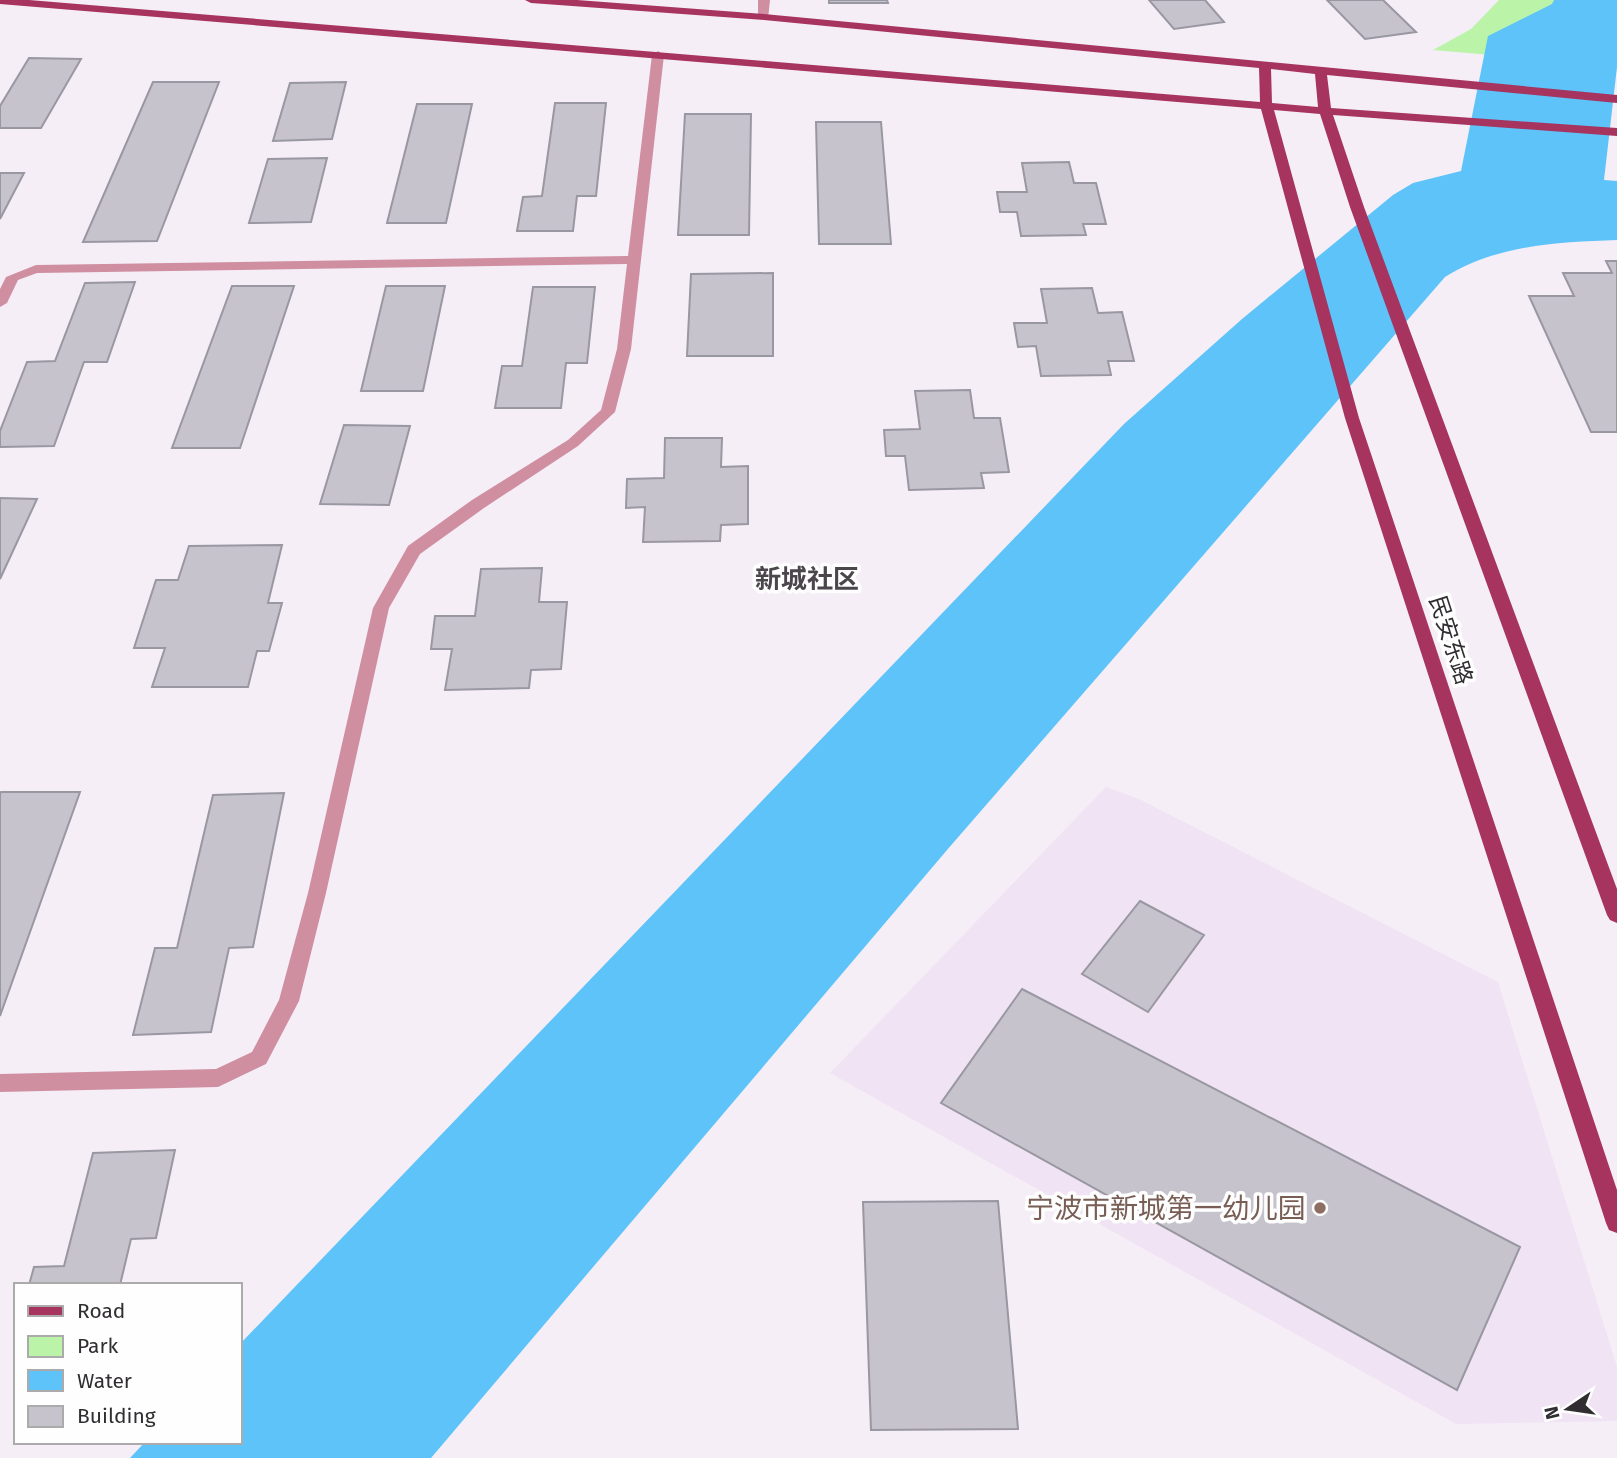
<svg xmlns="http://www.w3.org/2000/svg" width="1617" height="1458" font-family="'Fira Sans','Noto Sans SC',sans-serif">
  <style>
    .built { fill: #f0e3f3 }
    .green { fill: #bbf3a9 }
    .water { fill: #5dc3f8 }
    .building { fill: #c6c3cd; stroke: #9997a1; stroke-width: 2 }
    .lines { fill: none; stroke-linecap: round; stroke-linejoin: round }
    .minor { fill: #cf8fa1; fill-rule: evenodd }
    .major { fill: #a7345f; fill-rule: evenodd }
    .education-dot { fill: #8d6e63; stroke: #fefefe; stroke-width: 2.5 }
    .labels { text-anchor: middle; stroke-width: 7; stroke-linejoin: round; paint-order: stroke }
    .street-label { font-size: 23px; fill: #312e32; stroke: #fefefe }
    .quarter-label { font-size: 26px; font-weight: bold; fill: #4b454c; stroke: #fefefe }
    .near-education-label { font-size: 28px; fill: #785e54; stroke: #fefefe; text-anchor: end }
  </style>
  <rect width="100%" height="100%" fill="#f5eef7"/>
  <path class="built" d="M1106,787L1139,799L1498,982L1617,1367V1421L1456,1424L830,1073Z"/>
  <path class="green" d="M1499,0H1617V66L1433,50L1471,29Z"/>
  <path class="water" d="M1554,0H1617V67L1604,180L1617,181V240C1557,242 1496,245 1445,277L947,850L431,1458H130L145,1442H240V1344L1124,424L1242,319L1393,195L1413,183L1461,171L1488,36L1552,4Z"/>
  <path class="building" d="M829,0H887L888,3H829Z
    M1149,0H1205L1224,22L1174,29Z
    M1327,0H1383L1416,32L1365,39Z
    M29,58L81,59L41,128H0V106Z
    M153,82H219L157,241L83,242Z
    M346,82L332,139L273,141L290,83Z
    M555,103H606L596,196H577L573,231H517L523,197L542,196Z
    M417,104H472L446,223H387Z
    M685,114H751L749,235H678Z
    M816,122H881L891,244H819Z
    M327,158L311,222L249,223L268,159Z
    M1069,162L1074,183H1096L1106,224H1083L1086,235L1021,236L1017,212H1000L997,192H1027L1022,163Z
    M0,173H24L0,219Z
    M1606,261H1617V432H1591L1529,296H1574L1563,273H1612Z
    M773,273V356H687L691,274Z
    M135,282L107,362H84L54,446L0,447V431L27,362L55,361L85,283Z
    M232,286H294L240,448H172Z
    M386,286H445L423,391H361Z
    M533,287H595L587,363H566L561,408H495L502,366H522Z
    M1092,288L1098,313L1122,312L1134,361H1108L1111,375L1041,376L1036,346L1018,347L1014,323H1047L1041,289Z
    M970,390L974,418H1000L1009,472L981,473L984,488L909,490L905,456H886L884,430L920,429L915,391Z
    M344,425L410,426L389,505L320,504Z
    M665,438H722L721,467L748,466V524L721,525L720,541L643,542L645,507L626,508L627,479L664,478Z
    M0,498L37,499L0,579Z
    M282,545L268,603H282L269,651H257L248,687H152L165,648H134L156,580H178L189,546Z
    M542,568L539,602H567L561,669L531,670L529,688L445,690L452,649H431L435,616H475L481,569Z
    M1,792H80L0,1016V794Z
    M284,793L253,947L229,948L211,1032L133,1035L155,948H177L213,795Z
    M1140,901L1204,935L1148,1012L1082,974Z
    M1022,989L1520,1247L1457,1390L941,1103Z
    M175,1150L156,1238L131,1239L120,1285H29L34,1267L64,1266L93,1153Z
    M998,1201L1018,1429L871,1430L863,1202Z"/>
  <g class="lines">
    <path class="minor" d="M758,0H770L768,19L758,17Z
      M658,51L664,55L631,349L615,412L578,446L484,508L420,554L389,608L326,893L299,1001L266,1064L218,1087L0,1092V1074L216,1069L252,1052L279,1000L308,893L373,608L408,546L472,500L568,440L601,410L617,349L627,264L37,273L18,280L7,303L0,307V289L6,277L36,265L628,256L652,55Z"/>
    <path class="major" d="M0,0H29L1260,102L1259,68L764,20L531,3L525,0H577L764,14L1617,95V103L1327,75L1331,108L1617,128V136L1333,115L1364,207L1617,889V923L1610,920L1607,915L1350,207L1320,114L1274,110L1359,418L1617,1190V1233L1609,1230L1606,1223L1345,418L1261,109L0,4ZM1271,69L1315,74L1318,107L1272,103Z"/>
  </g>
  <circle class="education-dot" cx="1320" cy="1208" r="7"/>
  <g class="labels">
    <g class="street-label">
      <text transform="translate(1451 640) rotate(72)" y="8">民安东路</text>
    </g>
    <g class="quarter-label">
      <text x="807" y="588">新城社区</text>
    </g>
    <g class="near-education-label">
      <text x="1306" y="1218">宁波市新城第一幼儿园</text>
    </g>
  </g>
  <rect x="14" y="1283" width="228" height="161" fill="#fefefe" stroke="#acabac" stroke-width="2"/>
  <rect x="28" y="1306" width="35" height="10" fill="#a7345f" stroke="#acabac" stroke-width="2"/>
  <text x="77" y="1318" font-size="21" fill="#312e32">Road</text>
  <rect x="28" y="1336" width="35" height="21" fill="#bbf3a9" stroke="#acabac" stroke-width="2"/>
  <text x="77" y="1353" font-size="21" fill="#312e32">Park</text>
  <rect x="28" y="1370" width="35" height="21" fill="#5dc3f8" stroke="#acabac" stroke-width="2"/>
  <text x="77" y="1388" font-size="21" fill="#312e32">Water</text>
  <rect x="28" y="1406" width="35" height="21" fill="#c6c3cd" stroke="#acabac" stroke-width="2"/>
  <text x="77" y="1423" font-size="21" fill="#312e32">Building</text>
  <g transform="translate(1568 1409) rotate(257)" stroke="#fefefe" stroke-width="5" paint-order="stroke">
  <path d="M0-5L12 26L0 18L-12 26Z" fill="#312e32"/>
  <text y="-10" font-size="19" font-weight="bold" text-anchor="middle" fill="#312e32">N</text>
  </g>
</svg>
